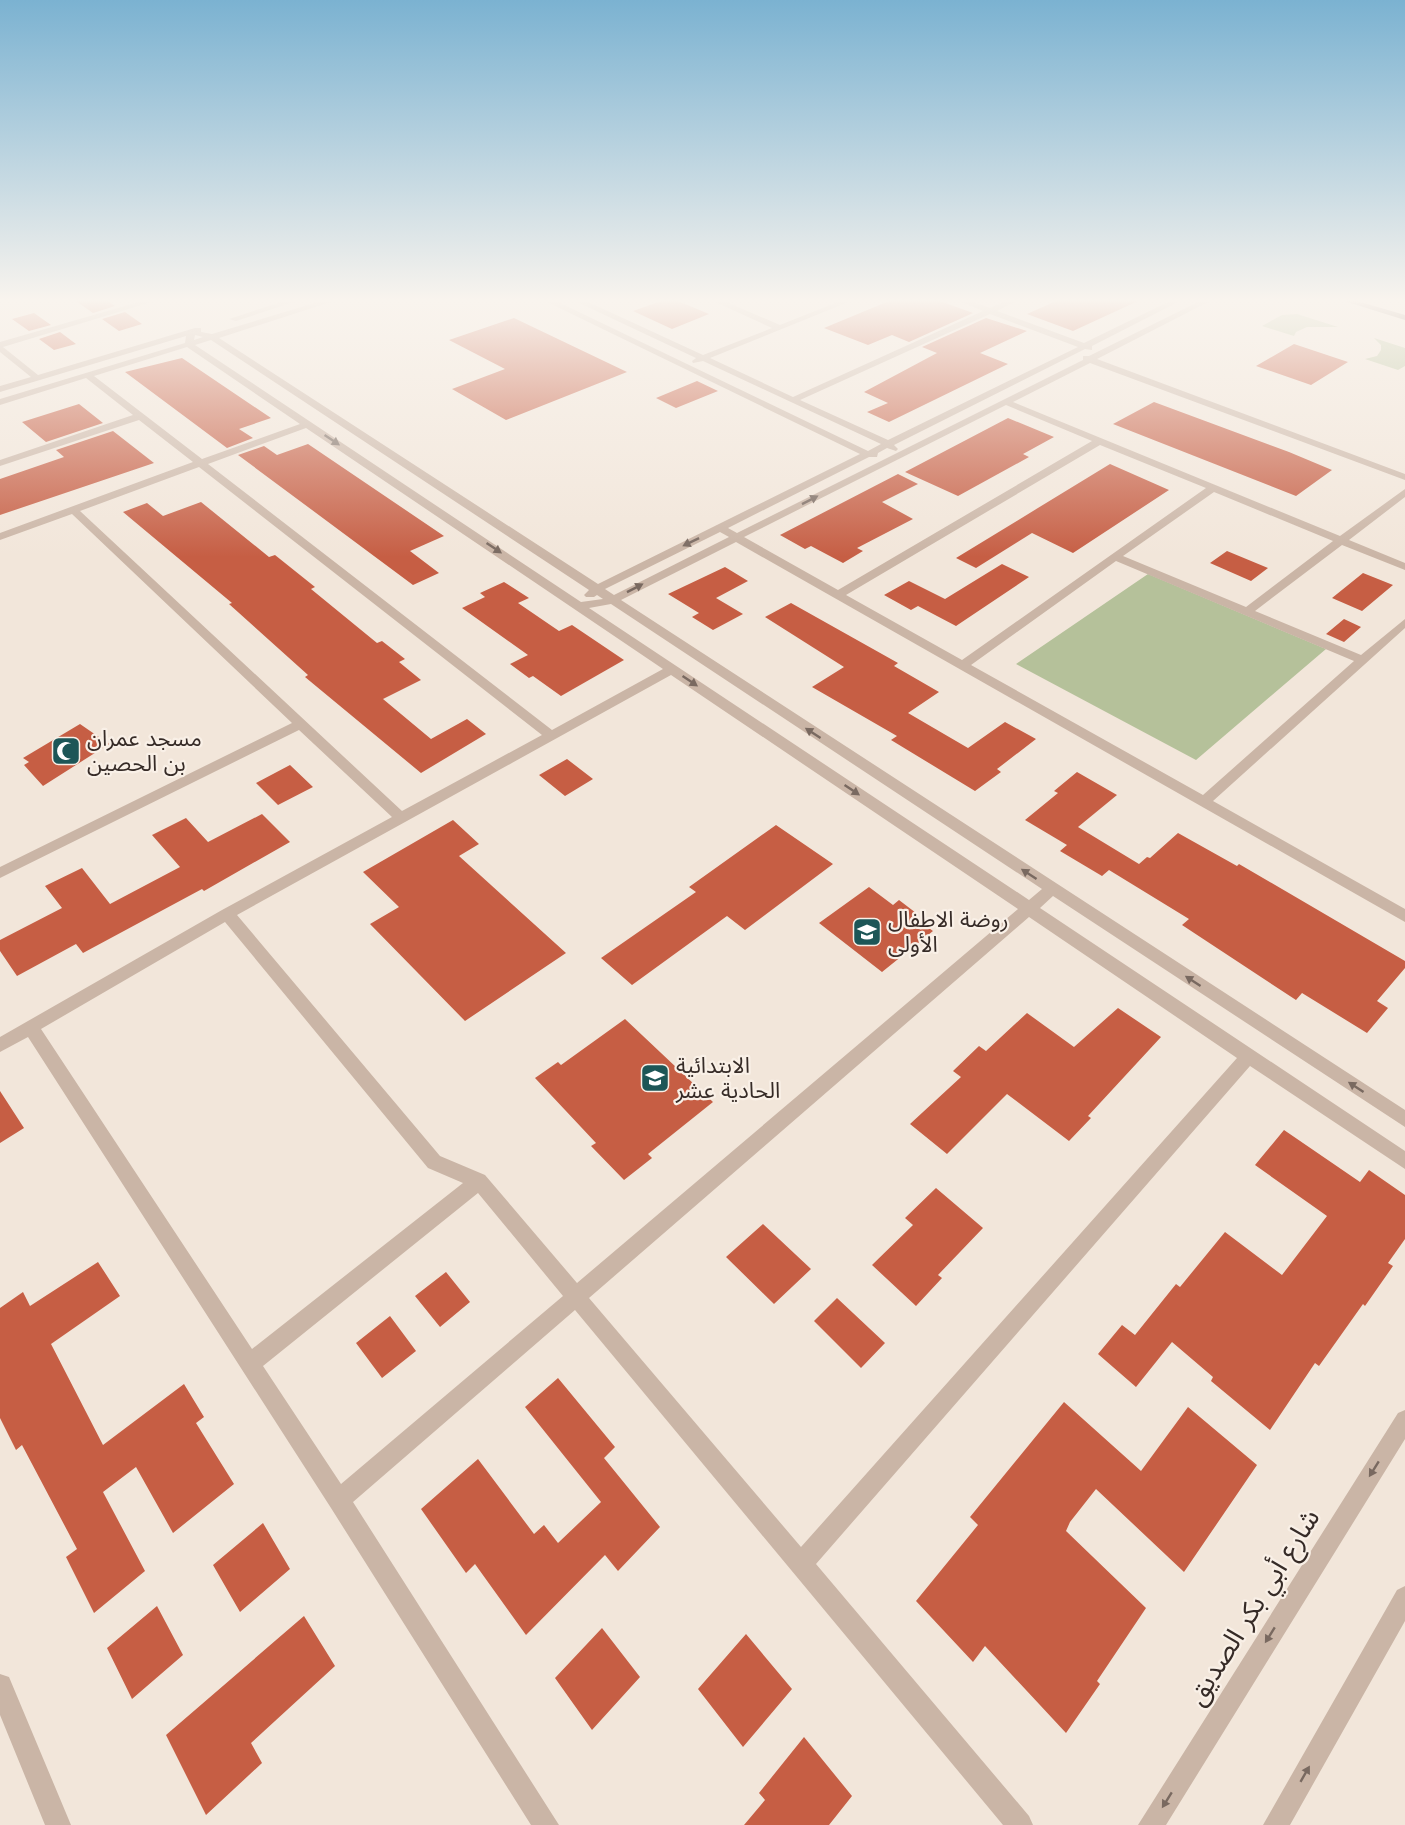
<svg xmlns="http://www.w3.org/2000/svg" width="1405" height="1825" font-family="Jost,'Noto Sans Arabic',sans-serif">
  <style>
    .green { fill: #b5c19a }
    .building { fill: #c65e44 }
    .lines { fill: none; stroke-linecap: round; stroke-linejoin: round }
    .minor { fill: #cab5a6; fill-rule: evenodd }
    .major { fill: #786158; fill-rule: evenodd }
    .oneway { fill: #796960 }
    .labels { text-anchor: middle; stroke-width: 4.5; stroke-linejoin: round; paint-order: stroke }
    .poi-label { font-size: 22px; fill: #362b27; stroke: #f9f0e7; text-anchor: start }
    .near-street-label { font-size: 27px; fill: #362b27; stroke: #f9f0e7 }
  </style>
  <rect width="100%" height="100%" fill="#f2e6da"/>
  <path class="green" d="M1297,314L1338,327H1307L1296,332L1294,336L1262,326L1282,315Z
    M1374,338L1405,348V366L1398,370L1365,359L1377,356L1381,350V345Z
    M1148,574L1326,649L1196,760L1016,664Z"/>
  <path class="building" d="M76,301H108L115,306L93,313Z
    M661,301H678L709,314L672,329L633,311Z
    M889,301H940L973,313L909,342L892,335L868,345L824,328Z
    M1056,301H1138L1073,331L1027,314Z
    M125,312L142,324L119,331L102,319Z
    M34,313L51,325L29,331L12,319Z
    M514,318L627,372L506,420L452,389L505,369L449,340Z
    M986,318L1027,331L980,353L1008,364L889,422L867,412L888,403L864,392L937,353L922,347Z
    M60,332L76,344L54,350L39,339Z
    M1294,344L1348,362L1311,385L1256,366Z
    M182,358L271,418L239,429L253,438L227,448L125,372Z
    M697,381L718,391L676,408L656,398Z
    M1154,402L1289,452L1332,470L1296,496L1113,424Z
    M79,404L103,423L46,442L22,422Z
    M1008,418L1054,437L1023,454L1029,457L958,496L905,472Z
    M113,431L154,463L0,515V479L64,457L56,450Z
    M308,444L444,536L410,551L439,573L413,585L238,455L264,446L277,455Z
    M1110,464L1169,490L1073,553L1032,533L976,568L956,558Z
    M898,474L918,484L882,502L913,519L857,548L863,551L843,563L811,546L805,549L780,535Z
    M201,502L269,557L275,555L315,587L311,589L377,643L382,641L405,659L399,662L421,680L383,699L431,739L467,719L486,734L421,773L305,677L308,675L229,604L232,603L123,512L147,503L163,516Z
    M1227,551L1268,568L1251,581L1210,563Z
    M1002,564L1029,577L956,626L918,606L911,610L884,595L909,581L945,599Z
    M725,567L748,581L716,598L743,614L713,630L692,617L699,613L668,594Z
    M1363,573L1393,585L1362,611L1332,598Z
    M504,582L529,598L518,603L559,631L572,625L624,660L561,696L533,676L529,678L510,664L528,655L462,608L485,597L480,593Z
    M791,603L898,663L894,666L939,692L908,713L968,748L1005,722L1036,739L997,769L1001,772L975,791L891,740L897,736L812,687L844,667L765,617Z
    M1344,619L1361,627L1344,642L1326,634Z
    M80,724L109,744L43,786L24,765L29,762L23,758Z
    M567,759L593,779L565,796L539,775Z
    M290,765L313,787L278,805L256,783Z
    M1077,772L1117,795L1078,827L1139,864L1147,857L1150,858L1178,833L1237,866L1239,864L1405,961V968L1377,1001L1388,1008L1367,1033L1302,993L1296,1000L1182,925L1189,919L1109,870L1102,876L1060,851L1067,845L1025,820L1058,793L1054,791Z
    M262,814L290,842L204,891L202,889L83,953L76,944L17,976L0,951V940L62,908L45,886L82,868L110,904L180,867L152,835L186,818L208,842Z
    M453,820L479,844L459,856L566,953L465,1021L370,924L399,907L363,872Z
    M776,825L833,864L745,930L727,916L632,985L601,958L696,892L689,887Z
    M869,887L893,905L899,900L916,913L912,916L933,931L882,972L819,923Z
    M1118,1008L1161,1037L1088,1116L1091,1118L1069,1141L1007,1094L947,1154L910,1124L961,1077L953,1071L979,1046L986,1051L1027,1013L1074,1047Z
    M625,1019L713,1102L648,1154L652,1158L624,1180L591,1146L596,1143L535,1078L558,1062L561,1065Z
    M0,1091L24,1128L0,1143Z
    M1284,1130L1360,1182L1369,1170L1405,1195V1239L1388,1263L1393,1266L1365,1306L1363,1304L1319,1366L1315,1363L1270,1430L1211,1381L1213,1377L1172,1342L1136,1387L1098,1354L1122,1325L1135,1335L1176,1284L1180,1287L1225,1232L1282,1275L1327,1216L1255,1165Z
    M936,1188L983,1228L938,1275L942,1278L916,1306L872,1265L913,1225L905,1218Z
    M763,1224L811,1269L774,1304L726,1257Z
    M98,1262L120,1296L51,1344L103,1445L184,1384L204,1417L196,1423L234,1484L173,1533L136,1467L103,1492L145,1571L94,1613L66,1557L77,1549L22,1445L16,1450L0,1418V1308L23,1292L30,1306Z
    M446,1272L470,1302L440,1327L415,1296Z
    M837,1298L885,1343L861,1368L814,1321Z
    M390,1316L416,1351L382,1378L356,1343Z
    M558,1378L615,1447L604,1458L660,1527L618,1571L605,1555L526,1635L475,1564L466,1573L421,1509L478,1459L534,1534L544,1525L558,1543L601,1502L525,1407Z
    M1064,1402L1141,1471L1188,1407L1257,1465L1184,1572L1096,1489L1070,1522L1066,1531L1146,1608L1097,1681L1100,1684L1066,1733L985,1646L973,1662L916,1601L978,1525L970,1517Z
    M263,1523L290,1569L240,1612L213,1565Z
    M157,1606L183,1655L132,1699L107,1648Z
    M304,1616L335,1666L251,1743L262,1763L206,1815L166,1735Z
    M602,1628L640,1677L592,1730L555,1678Z
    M746,1634L792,1689L743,1747L698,1689Z
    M804,1737L852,1796L829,1825H744L765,1800L759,1793Z"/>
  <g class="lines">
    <path class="minor" d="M142,301H155L3,347L38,375L195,328H201V332L212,334L321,301H334L219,338L598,584L860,454L545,301H556L868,451L881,444L703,361L693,363L692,361L696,358L575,301H586L703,355L772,328L713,301H724L780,325L840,301H851L710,358L793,397L983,311L959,301H971L990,308L1005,301H1016L997,311L1084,343L1170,301H1180L1092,346V350L1085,349L894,445L898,449L896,451L887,448L878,453L877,457H869L728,528L737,533L1083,360V356H1089L1200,301H1210L1097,359L1405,474V480L1090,363L1013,402L1340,536L1405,489V497L1349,540L1405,563V570L1342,545L1255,611L1361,655L1405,619V628L1213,801L1405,909V922L736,542L621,600L1405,1110V1127L1053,896L1040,908L1405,1151V1169L1250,1066L816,1564L1029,1816L1033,1825H1003L575,1310L353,1502L559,1825H531L331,1508L28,1037L0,1052V1037L222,910L392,817L299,730L0,878V867L292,723L72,514L0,540V533L193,462L139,420L0,466V460L133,415L86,378L0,405V399L185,343L186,336L0,392V386L31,377L0,352V342ZM990,314L1078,347L888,440L800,400ZM195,335L203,337L194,340ZM211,340L589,590L584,595L586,597H594L597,595L603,599L581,602L195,345ZM187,347L300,424L202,459L94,376ZM1006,405L1092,441L838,590L744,537ZM306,428L663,669L552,730L208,464ZM1100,445L1206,488L962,660L846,595ZM199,467L542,735L402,811L80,511ZM1214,492L1333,541L1246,607L1123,556ZM720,532L729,537L614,595L605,589ZM1116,561L1354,661L1203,795L971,665ZM611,604L1042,889L1029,900L589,608ZM671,675L1018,909L577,1283L485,1175L440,1156L237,915ZM1029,917L1237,1058L801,1547L589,1298ZM225,922L428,1168L463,1183L252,1349L41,1029ZM478,1193L563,1296L341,1484L263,1366Z
      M284,301H297L236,321L229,319Z
      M1405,1410V1439L1166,1825H1138L1398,1413Z
      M1405,1586V1621L1290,1825H1263L1397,1590Z
      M0,1674L9,1677L71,1825H45L0,1715Z"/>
    <path class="major" d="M1344,301H1357L1405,315V320Z"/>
  </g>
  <defs><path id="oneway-solid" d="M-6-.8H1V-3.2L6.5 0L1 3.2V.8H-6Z" transform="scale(1.5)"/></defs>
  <g class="oneway">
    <use href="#oneway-solid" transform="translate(332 440) rotate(34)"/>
    <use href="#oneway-solid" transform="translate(810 500) rotate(-27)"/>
    <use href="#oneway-solid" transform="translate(691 542) rotate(154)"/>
    <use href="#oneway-solid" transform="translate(494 548) rotate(34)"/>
    <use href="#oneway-solid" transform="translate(635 588) rotate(-27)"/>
    <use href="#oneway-solid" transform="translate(690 681) rotate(34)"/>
    <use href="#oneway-solid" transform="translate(813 733) rotate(-147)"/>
    <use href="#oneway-solid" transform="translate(852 790) rotate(34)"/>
    <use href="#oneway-solid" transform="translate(1029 874) rotate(-147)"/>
    <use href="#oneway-solid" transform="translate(1193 981) rotate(-147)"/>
    <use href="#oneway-solid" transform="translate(1356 1087) rotate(-147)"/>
    <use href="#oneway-solid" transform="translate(1374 1469) rotate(122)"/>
    <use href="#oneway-solid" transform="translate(1270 1635) rotate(122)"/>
    <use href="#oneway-solid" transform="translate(1305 1774) rotate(-60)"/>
    <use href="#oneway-solid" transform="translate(1167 1800) rotate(122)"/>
  </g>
  <linearGradient id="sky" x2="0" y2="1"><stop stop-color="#7bb2d1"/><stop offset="0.54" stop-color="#f9f4ee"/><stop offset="1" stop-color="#f9f4ee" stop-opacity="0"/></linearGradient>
  <rect width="1405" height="557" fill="url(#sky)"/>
  <defs>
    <g id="mosque-square" transform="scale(1.5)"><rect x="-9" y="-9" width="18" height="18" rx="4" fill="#1d5657" stroke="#f9f0e7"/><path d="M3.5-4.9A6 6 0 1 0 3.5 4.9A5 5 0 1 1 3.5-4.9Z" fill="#fff"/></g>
    <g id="school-square" transform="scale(1.5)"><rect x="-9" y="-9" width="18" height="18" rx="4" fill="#1d5657" stroke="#f9f0e7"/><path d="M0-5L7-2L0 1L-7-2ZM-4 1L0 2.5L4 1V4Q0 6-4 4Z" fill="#fff"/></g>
  </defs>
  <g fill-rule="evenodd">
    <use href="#mosque-square" x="66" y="751"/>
    <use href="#school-square" x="867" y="932"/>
    <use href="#school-square" x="655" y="1078"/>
  </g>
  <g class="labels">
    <g class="poi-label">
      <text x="87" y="746">مسجد عمران<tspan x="87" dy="25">بن الحصين</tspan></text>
      <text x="888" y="927">روضة الاطفال<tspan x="888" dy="25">الأولى</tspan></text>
      <text x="676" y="1073">الابتدائية<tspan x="676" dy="25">الحادية عشر</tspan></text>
    </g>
    <g class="near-street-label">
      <text transform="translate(1253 1607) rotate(-58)" y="9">شارع أبي بكر الصديق</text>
    </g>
  </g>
</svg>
